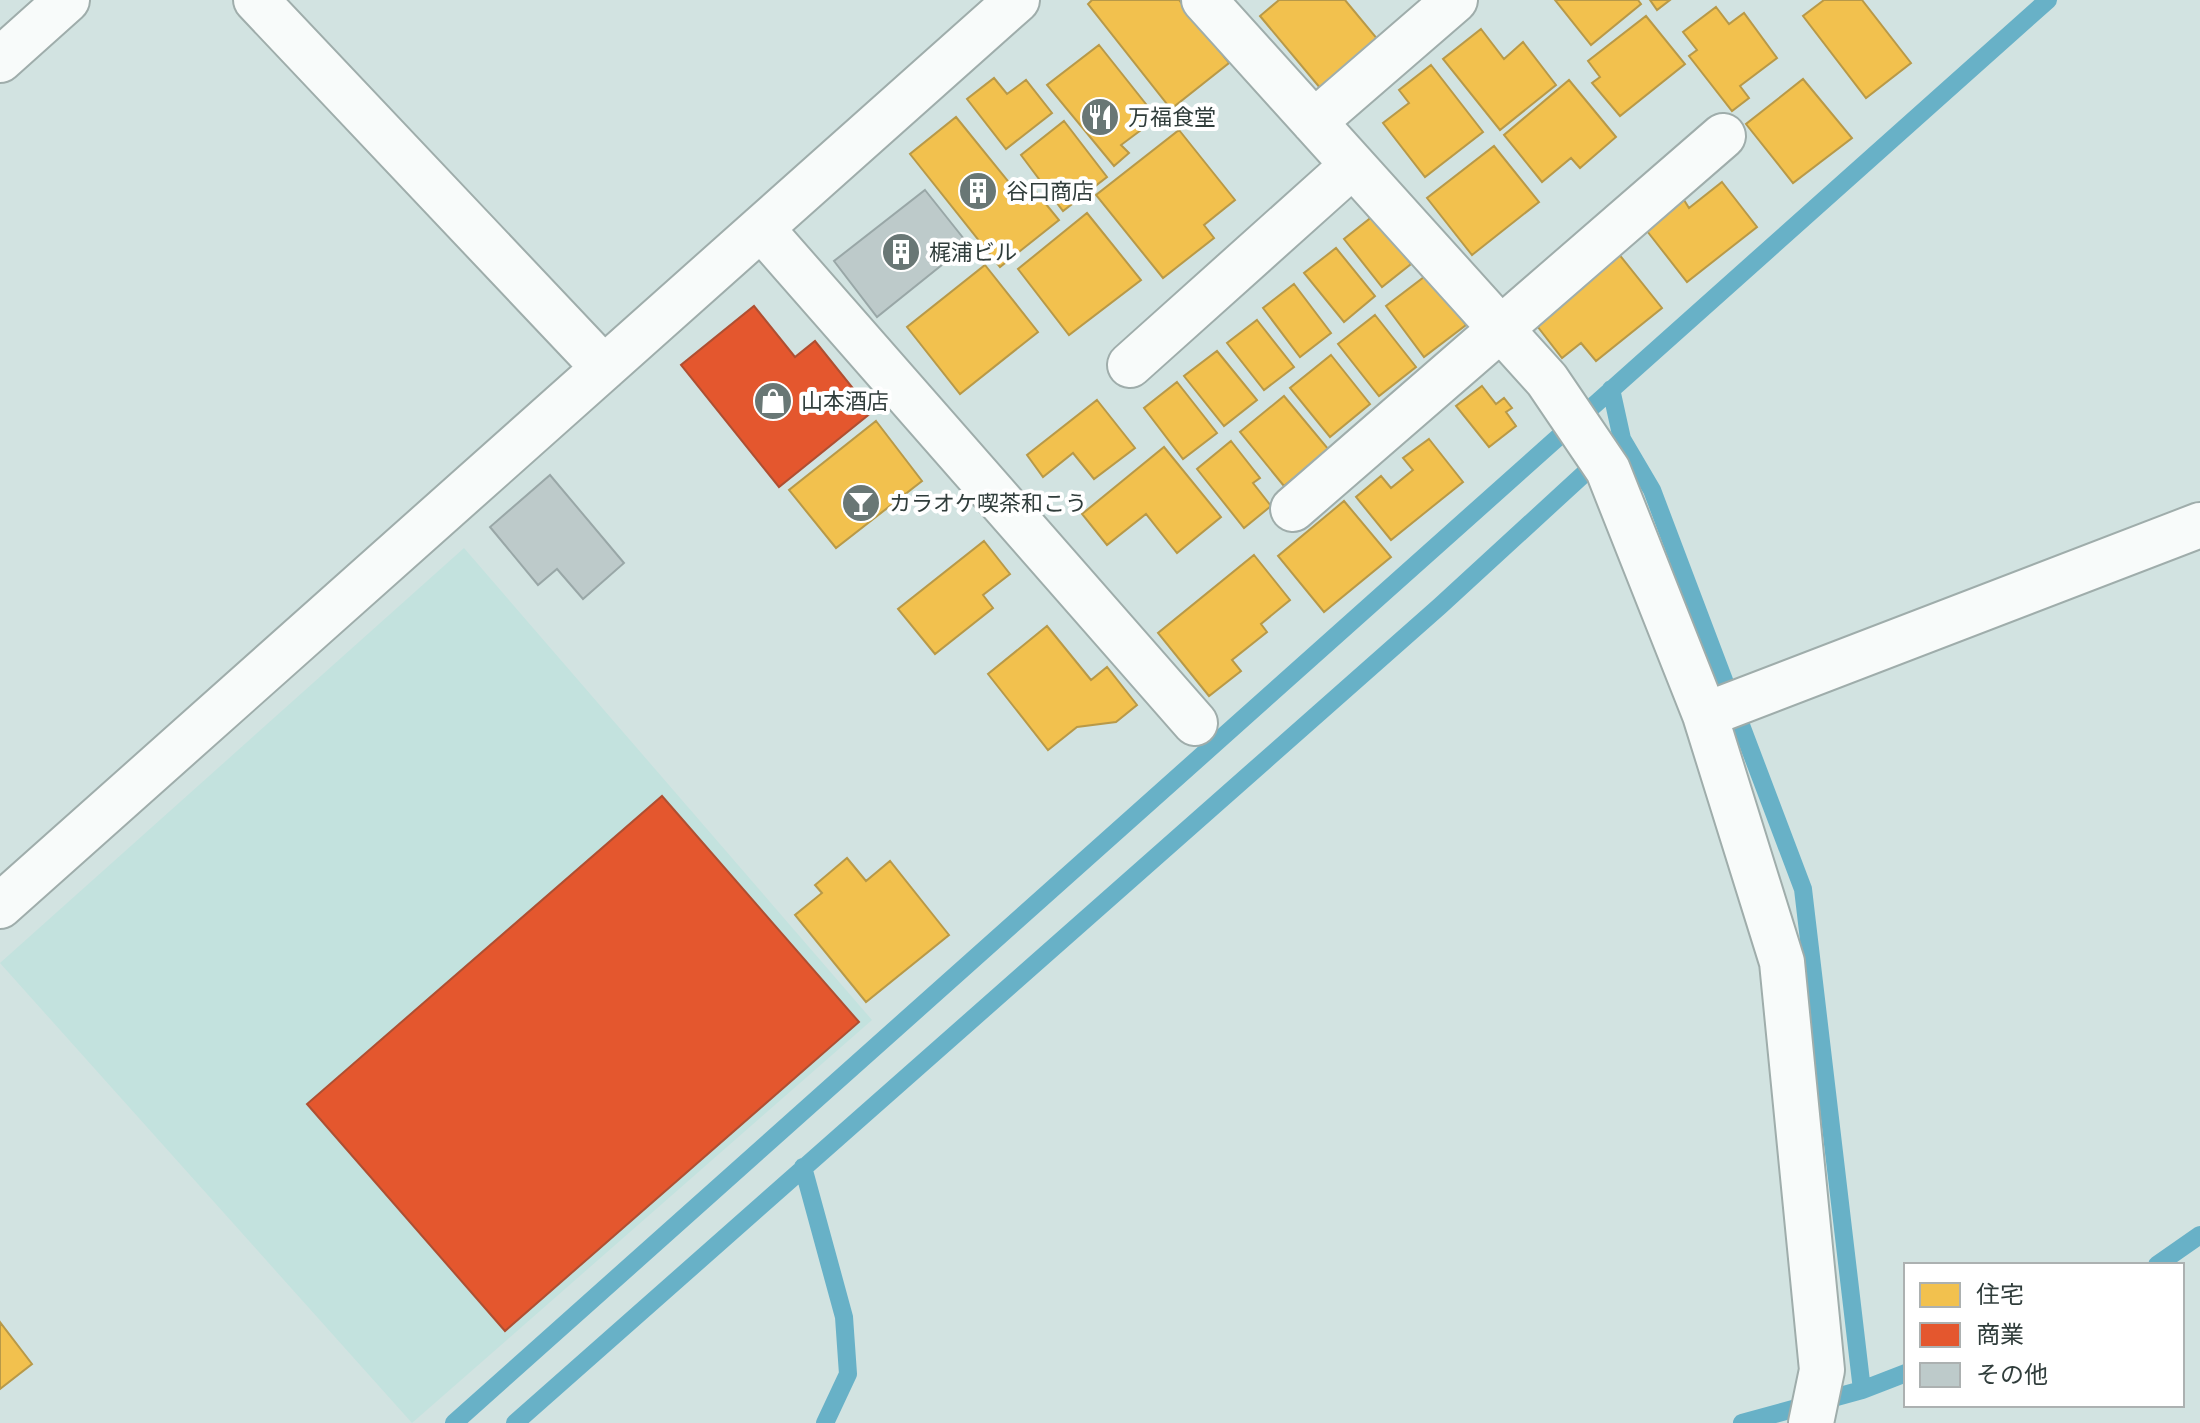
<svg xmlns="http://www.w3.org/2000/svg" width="2200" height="1423" font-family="Rubik,'Noto Sans JP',sans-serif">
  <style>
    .built { fill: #c3e2de }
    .homes { fill: #f2c14e; stroke: #b89948; stroke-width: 2 }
    .shops { fill: #e4572e; stroke: #ae4f32; stroke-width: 2 }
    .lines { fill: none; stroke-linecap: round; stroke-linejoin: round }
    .stream { stroke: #68b1c7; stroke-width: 18 }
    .building { fill: #bdcaca; stroke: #99a7a7; stroke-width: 2 }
    .street-casing { stroke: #9fadab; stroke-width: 48 }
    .street { stroke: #f8fbfa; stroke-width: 44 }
    .labels { text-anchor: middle; stroke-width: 8; stroke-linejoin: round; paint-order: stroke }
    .poi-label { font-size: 22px; fill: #303d3b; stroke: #fff; text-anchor: start }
  </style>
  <rect width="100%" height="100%" fill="#d2e3e1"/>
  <path class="built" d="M464,548L872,1020L412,1423L0,963Z"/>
  <path class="homes" d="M1092,0H1179L1229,63L1171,109L1088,4Z
    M1279,0H1345L1379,41L1321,89L1260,16Z
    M1555,0H1638L1641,4L1591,45Z
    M1650,0H1670L1657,10Z
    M1824,0H1862L1911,63L1866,98L1803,16Z
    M1716,7L1729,24L1744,13L1777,58L1740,86L1749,98L1732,111L1689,56L1697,50L1683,32Z
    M1646,16L1685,64L1620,116L1592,83L1600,77L1588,61Z
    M1481,29L1504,59L1523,42L1556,85L1500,130L1443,59Z
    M1099,45L1157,118L1121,145L1129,153L1114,166L1047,85Z
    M1431,65L1483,132L1425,177L1383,123L1409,103L1399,90Z
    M994,78L1007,94L1026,80L1052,113L1006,149L967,99Z
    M1803,79L1852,138L1793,183L1746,124Z
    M1569,80L1616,137L1580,168L1571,158L1542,182L1504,135Z
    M956,117L1020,196L1032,187L1059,220L1000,267L910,154Z
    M1064,121L1107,177L1063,211L1021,155Z
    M1179,130L1235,200L1204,225L1214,238L1163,278L1096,195Z
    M1494,146L1539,202L1472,255L1427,198Z
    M1722,182L1757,227L1687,282L1647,231L1684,200L1689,208Z
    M1087,213L1141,280L1069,335L1018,269Z
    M1373,216L1411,264L1382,287L1344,239Z
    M1336,248L1375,296L1344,322L1304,273Z
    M1618,253L1662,308L1596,361L1581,343L1562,358L1534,322Z
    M985,265L1038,332L960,394L907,327Z
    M1428,274L1466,325L1424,357L1386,306Z
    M1294,284L1331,333L1300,357L1263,308Z
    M1375,315L1416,367L1379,396L1338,344Z
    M1257,320L1294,367L1264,390L1227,343Z
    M1217,351L1257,400L1224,426L1184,376Z
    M1331,355L1370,404L1330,437L1290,388Z
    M1177,382L1217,433L1183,459L1144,408Z
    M1482,386L1496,404L1504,398L1512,408L1506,412L1516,426L1489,447L1456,406Z
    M1284,396L1329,450L1284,486L1240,432Z
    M1097,400L1135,448L1094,479L1073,453L1043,477L1027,455Z
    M876,421L922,481L836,548L789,490Z
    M1429,439L1463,482L1391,540L1356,497L1381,476L1391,488L1413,470L1403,458Z
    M1231,441L1260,478L1253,483L1271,506L1244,528L1197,469Z
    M1164,447L1221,517L1177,553L1146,514L1107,545L1082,514Z
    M1344,501L1391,557L1324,612L1278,556Z
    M984,541L1010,574L983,595L993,608L935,654L898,609Z
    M1254,555L1290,600L1261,624L1267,632L1232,660L1241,671L1209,696L1158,633Z
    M1047,626L1091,680L1107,667L1137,705L1116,722L1077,727L1048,750L988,674Z
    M847,858L866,881L890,861L949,935L866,1002L795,915L822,893L815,885Z
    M0,1322L32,1364L0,1389Z"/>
  <path class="shops" d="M754,306L795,357L815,341L872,412L779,487L681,365Z
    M662,796L859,1022L505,1331L307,1104Z"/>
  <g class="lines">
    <path class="stream" d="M1611,389L1622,439L1652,490L1803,889L1862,1390L1742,1423
      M803,1167L844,1317L848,1374L825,1423
      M2157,1265L2200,1235
      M1862,1390L1906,1373
      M454,1423L2048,0
      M515,1423L1440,606L1622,439"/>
  </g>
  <path class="building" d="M925,190L968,244L877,317L834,261Z
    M550,475L624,563L583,599L557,569L538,585L490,527Z"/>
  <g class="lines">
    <g class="street-casing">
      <path id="street" d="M256,0L604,368
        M1204,0L1547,380L1608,470L1705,715L1782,962L1822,1370L1811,1423
        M0,60L67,0
        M1314,122L1455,0
        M761,228L1195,723
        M1130,365L1353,165
        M1293,509L1723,136
        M1705,715L2200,525
        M0,906L1017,0"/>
    </g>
    <use href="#street" class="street"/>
  </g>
  <defs>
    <g id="restaurant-disc" transform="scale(2)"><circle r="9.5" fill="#697775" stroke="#fff"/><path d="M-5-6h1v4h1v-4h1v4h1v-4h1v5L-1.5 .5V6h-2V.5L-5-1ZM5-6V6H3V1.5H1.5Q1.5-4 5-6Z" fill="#fff"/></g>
    <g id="building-disc" transform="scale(2)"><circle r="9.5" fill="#697775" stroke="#fff"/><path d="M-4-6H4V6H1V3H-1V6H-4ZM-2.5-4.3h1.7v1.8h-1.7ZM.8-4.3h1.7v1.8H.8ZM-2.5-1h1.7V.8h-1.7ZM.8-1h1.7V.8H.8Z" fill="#fff"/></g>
    <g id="shop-disc" transform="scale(2)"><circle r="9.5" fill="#697775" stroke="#fff"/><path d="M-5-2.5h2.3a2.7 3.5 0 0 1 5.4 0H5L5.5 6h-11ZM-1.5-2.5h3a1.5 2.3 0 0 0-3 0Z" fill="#fff"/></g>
    <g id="bar-disc" transform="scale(2)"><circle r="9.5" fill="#697775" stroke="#fff"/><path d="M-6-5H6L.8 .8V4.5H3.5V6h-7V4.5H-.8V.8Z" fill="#fff"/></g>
  </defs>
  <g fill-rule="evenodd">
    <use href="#restaurant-disc" x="1100" y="117"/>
    <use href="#building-disc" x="978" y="191"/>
    <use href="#building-disc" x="901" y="252"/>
    <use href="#shop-disc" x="773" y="401"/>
    <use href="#bar-disc" x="861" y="503"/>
  </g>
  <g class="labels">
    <g class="poi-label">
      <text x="1128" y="125">万福食堂</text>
      <text x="1006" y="199">谷口商店</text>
      <text x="929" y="260">梶浦ビル</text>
      <text x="801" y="409">山本酒店</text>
      <text x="889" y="511">カラオケ喫茶和こう</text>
    </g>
  </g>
  <rect x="1904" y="1263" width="280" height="144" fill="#ffffff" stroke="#acb1b1" stroke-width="2"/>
  <rect x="1920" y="1283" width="40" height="24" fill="#f2c14e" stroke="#acb1b1" stroke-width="2"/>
  <text x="1976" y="1303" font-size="24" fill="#303d3b">住宅</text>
  <rect x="1920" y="1323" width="40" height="24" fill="#e4572e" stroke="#acb1b1" stroke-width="2"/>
  <text x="1976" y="1343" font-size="24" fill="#303d3b">商業</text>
  <rect x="1920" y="1363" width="40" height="24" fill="#bdcaca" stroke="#acb1b1" stroke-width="2"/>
  <text x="1976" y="1383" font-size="24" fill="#303d3b">その他</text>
</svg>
